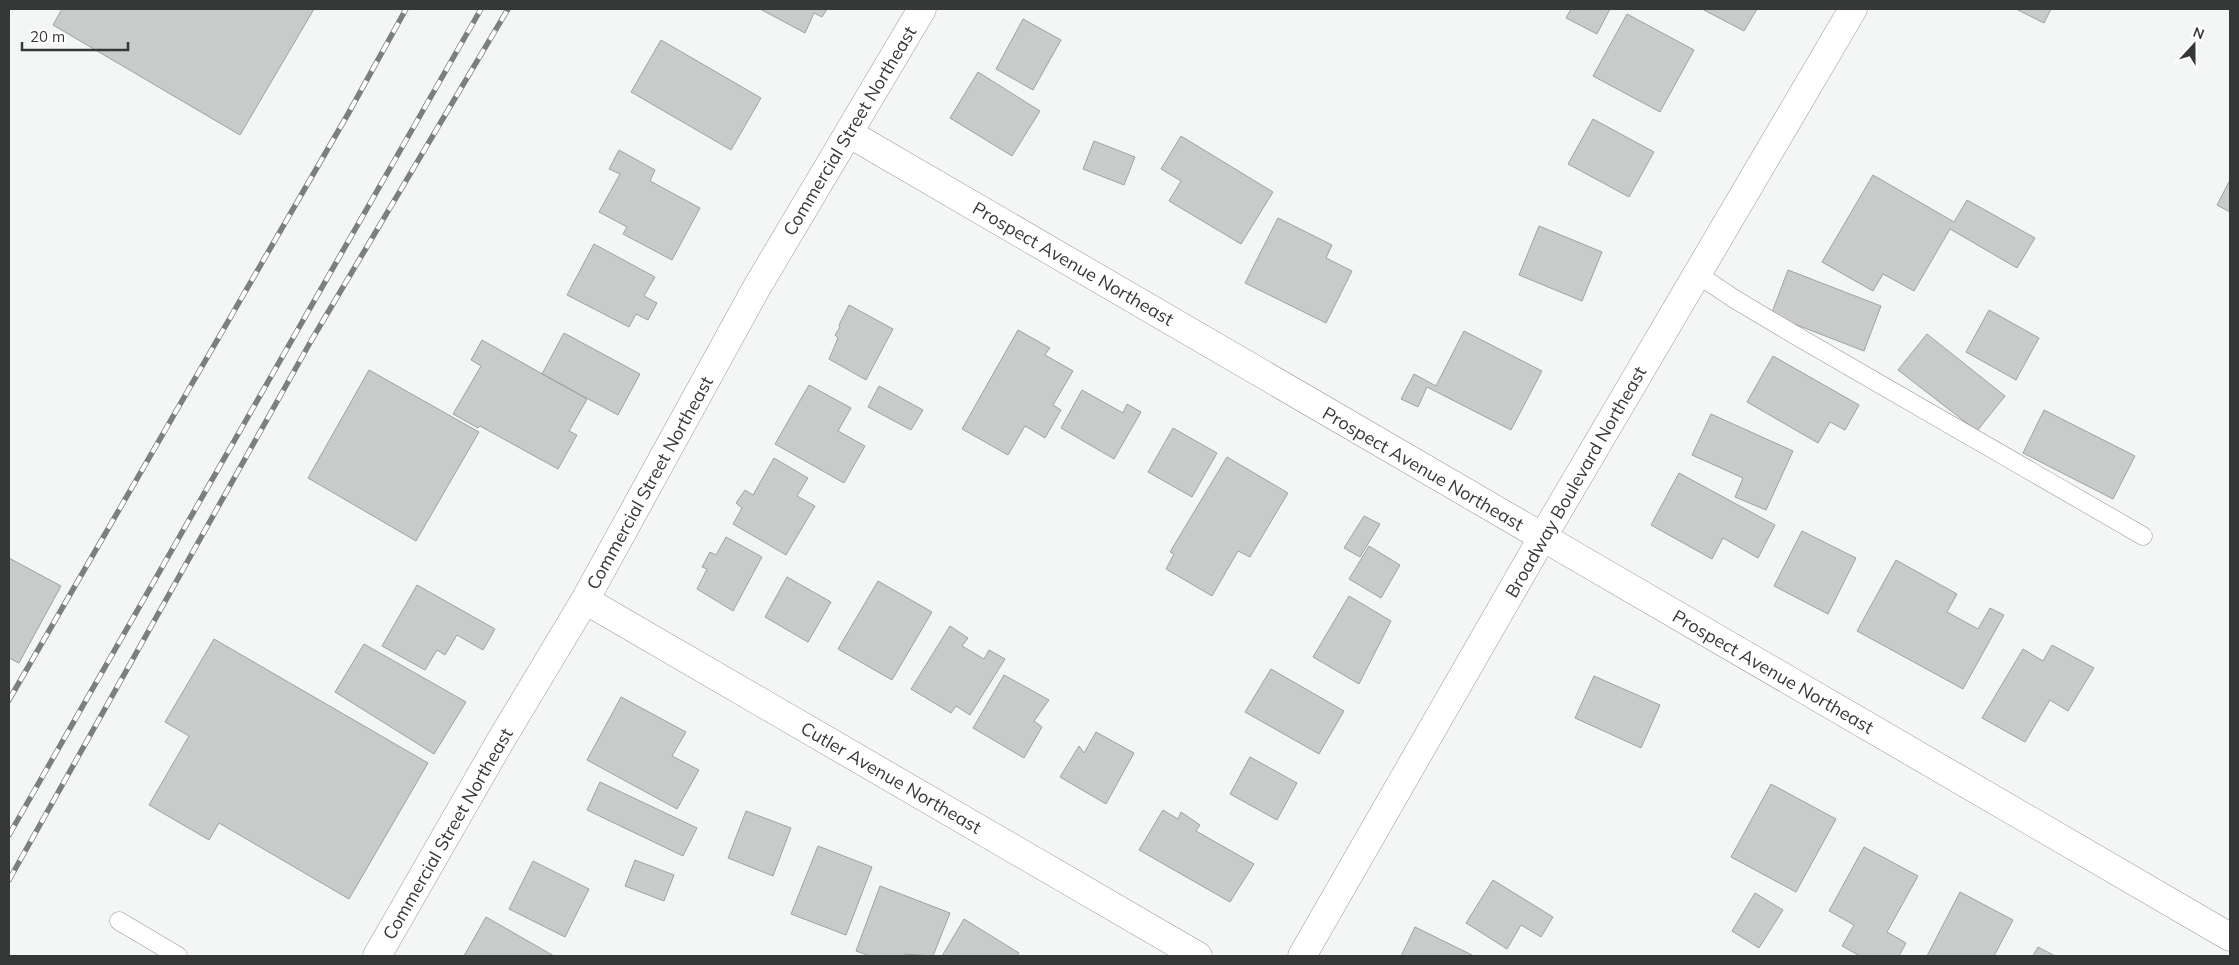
<svg xmlns="http://www.w3.org/2000/svg" width="2239" height="965" font-family="Mulish,sans-serif">
  <style>
    .building { fill: #c8cbca; stroke: #9fa2a1 }
    .lines { fill: none; stroke-linecap: round; stroke-linejoin: round }
    .lane-casing { stroke: #969998; stroke-width: 19 }
    .street-casing { stroke: #969998; stroke-width: 29 }
    .primary-casing { stroke: #969998; stroke-width: 29 }
    .lane { stroke: #fff; stroke-width: 18 }
    .street { stroke: #fff; stroke-width: 28 }
    .primary { stroke: #fff; stroke-width: 28 }
    .rail-casing { stroke: #7c7f7e; stroke-width: 5.5 }
    .rail { stroke: #fff; stroke-width: 4; stroke-dasharray: 11; stroke-linecap: butt }
    .labels { text-anchor: middle; stroke-width: 4.5; stroke-linejoin: round; paint-order: stroke }
    .street-label { font-size: 18px; fill: #363837; stroke: #fff }
  </style>
  <rect width="100%" height="100%" fill="#f3f6f5"/>
  <path class="building" d="M62,9H314L240,135L53,25Z
    M760,9H827L822,17L814,13L805,33Z
    M1571,9H1610L1597,34L1566,18Z
    M1702,9H1757L1744,31Z
    M2016,9H2051L2044,23Z
    M1627,14L1694,50L1660,112L1593,76Z
    M1023,19L1061,40L1033,90L996,69Z
    M661,40L761,98L731,150L631,92Z
    M978,72L1040,111L1012,156L950,118Z
    M1593,119L1654,152L1629,197L1568,164Z
    M1181,136L1273,192L1241,244L1169,201L1181,181L1161,169Z
    M1094,141L1135,157L1124,185L1083,169Z
    M619,150L655,170L650,181L700,208L672,260L623,234L627,227L599,212L620,174L609,169Z
    M1873,175L1954,222L1967,200L2035,238L2017,268L1950,229L1914,291L1883,274L1873,291L1822,262Z
    M2230,180V212L2217,205Z
    M1278,218L1332,245L1326,258L1352,271L1326,323L1245,283Z
    M1539,226L1602,252L1582,301L1519,275Z
    M594,244L655,277L644,296L657,303L648,320L636,314L629,327L567,295Z
    M1788,270L1881,306L1864,351L1771,315Z
    M849,305L893,329L866,380L829,359L838,338L835,335L840,327L839,325Z
    M1989,310L2039,338L2016,380L1966,352Z
    M1018,330L1050,348L1045,355L1073,371L1053,405L1061,410L1045,438L1025,426L1008,455L962,429Z
    M1464,331L1542,371L1511,430L1427,387L1418,407L1401,399L1414,374L1436,386Z
    M564,333L640,374L618,415L542,374Z
    M1927,334L2005,396L1977,431L1898,370Z
    M482,340L587,399L569,431L577,435L558,469L480,426L478,428L453,414L481,366L471,360Z
    M1773,356L1859,405L1845,430L1830,422L1818,443L1747,402Z
    M369,370L479,432L416,541L308,478Z
    M809,385L851,408L838,431L865,446L844,483L775,444Z
    M879,386L923,410L911,430L868,407Z
    M1082,390L1123,413L1127,404L1141,412L1114,459L1061,428Z
    M2044,410L2135,456L2113,499L2023,453Z
    M1711,414L1793,451L1766,510L1735,497L1743,478L1692,455Z
    M1173,428L1217,453L1192,497L1148,472Z
    M1227,457L1288,493L1250,557L1238,551L1212,596L1166,569L1174,554L1170,552Z
    M774,458L808,478L797,496L815,506L786,555L733,524L742,508L736,503L745,490L753,495Z
    M1679,473L1775,525L1758,558L1723,538L1712,559L1651,525Z
    M1364,516L1380,524L1360,557L1344,548Z
    M1802,531L1856,558L1828,614L1774,586Z
    M726,537L762,557L733,611L697,589L707,569L702,567L710,552L716,555Z
    M1369,546L1400,565L1381,598L1349,579Z
    M9,558L61,586L19,663L9,658Z
    M1896,560L1957,594L1947,612L1978,629L1990,608L2004,615L1963,689L1857,631Z
    M787,577L831,602L808,642L765,617Z
    M878,581L932,612L892,680L838,649Z
    M417,585L495,629L483,650L457,635L445,655L437,650L425,670L382,646Z
    M1349,596L1391,621L1359,684L1313,657Z
    M950,626L968,638L962,646L984,659L989,650L1005,659L970,715L956,706L951,713L911,689Z
    M214,639L428,763L349,899L219,823L209,840L149,805L189,736L165,722Z
    M364,644L466,702L434,754L335,692Z
    M2052,645L2094,668L2068,711L2050,700L2025,742L1982,718L2023,649L2043,661Z
    M1271,669L1344,711L1319,754L1245,712Z
    M1004,675L1049,700L1034,721L1042,727L1024,758L973,728Z
    M1594,676L1660,705L1641,748L1575,718Z
    M621,697L686,732L672,756L699,770L677,809L587,760Z
    M1096,732L1134,753L1106,804L1060,777L1079,746L1084,753Z
    M1250,757L1297,783L1277,820L1230,794Z
    M600,782L697,828L683,856L587,810Z
    M1771,784L1836,819L1796,892L1731,857Z
    M1163,810L1178,819L1181,812L1200,825L1196,831L1254,864L1230,902L1139,850Z
    M746,811L791,828L773,876L728,858Z
    M818,846L872,867L846,935L791,914Z
    M1864,847L1918,876L1887,932L1906,943L1899,956H1860L1842,946L1854,925L1829,911Z
    M635,860L674,875L664,901L625,886Z
    M533,861L589,889L565,937L509,909Z
    M1493,880L1553,917L1541,937L1521,925L1507,949L1466,923Z
    M880,886L950,913L933,956L904,954V956H870L856,951Z
    M1960,892L2013,920L1994,956H1927Z
    M1755,893L1783,910L1759,948L1732,931Z
    M486,917L554,956H464Z
    M964,919L1019,953L1017,956H942Z
    M1415,927L1474,956H1401Z
    M2038,947L2055,956H2033Z"/>
  <g class="lines">
    <g class="lane-casing">
      <path id="lane" d="M1697,274L1736,300L1800,338L2143,536
        M119,921L178,956"/>
    </g>
    <g class="street-casing">
      <path id="street" d="M850,134L2230,937
        M585,600L1198,956
        M377,956L498,745L585,600L757,287L922,9"/>
    </g>
    <g class="primary-casing">
      <path id="primary" d="M1302,956L1542,538L1853,9"/>
    </g>
    <use href="#lane" class="lane"/>
    <use href="#street" class="street"/>
    <use href="#primary" class="primary"/>
    <g class="rail-casing">
      <path id="rail" d="M9,700L348,114L406,9
        M9,835L481,9
        M9,880L311,341L508,9"/>
    </g>
    <use href="#rail" class="rail"/>
  </g>
  <g class="labels">
    <g class="street-label">
      <text transform="translate(850 131) rotate(-59)" y="6">Commercial Street Northeast</text>
      <text transform="translate(1073 264) rotate(30)" y="6">Prospect Avenue Northeast</text>
      <text transform="translate(1423 469) rotate(30)" y="6">Prospect Avenue Northeast</text>
      <text transform="translate(1576 482) rotate(-60)" y="6">Broadway Boulevard Northeast</text>
      <text transform="translate(650 483) rotate(-61)" y="6">Commercial Street Northeast</text>
      <text transform="translate(1773 672) rotate(30)" y="6">Prospect Avenue Northeast</text>
      <text transform="translate(891 778) rotate(30)" y="6">Cutler Avenue Northeast</text>
      <text transform="translate(448 834) rotate(-60)" y="6">Commercial Street Northeast</text>
    </g>
  </g>
  <rect width="2239" height="965" fill="none" stroke="#363837" stroke-width="20"/>
  <g transform="translate(2194 45) rotate(21)" stroke="#ffffff" stroke-width="4" paint-order="stroke">
  <path d="M0-4L9 19L0 12L-9 19Z" fill="#363837"/>
  <text y="-8" font-size="14" font-weight="bold" text-anchor="middle" fill="#363837">N</text>
  </g>
  <path d="M22 42v8h106v-8" fill="none" stroke="#363837" stroke-width="2.5"/>
  <text x="30" y="42" font-size="15" fill="#363837" stroke="#ffffff" stroke-width="4" paint-order="stroke">20 m</text>
</svg>
